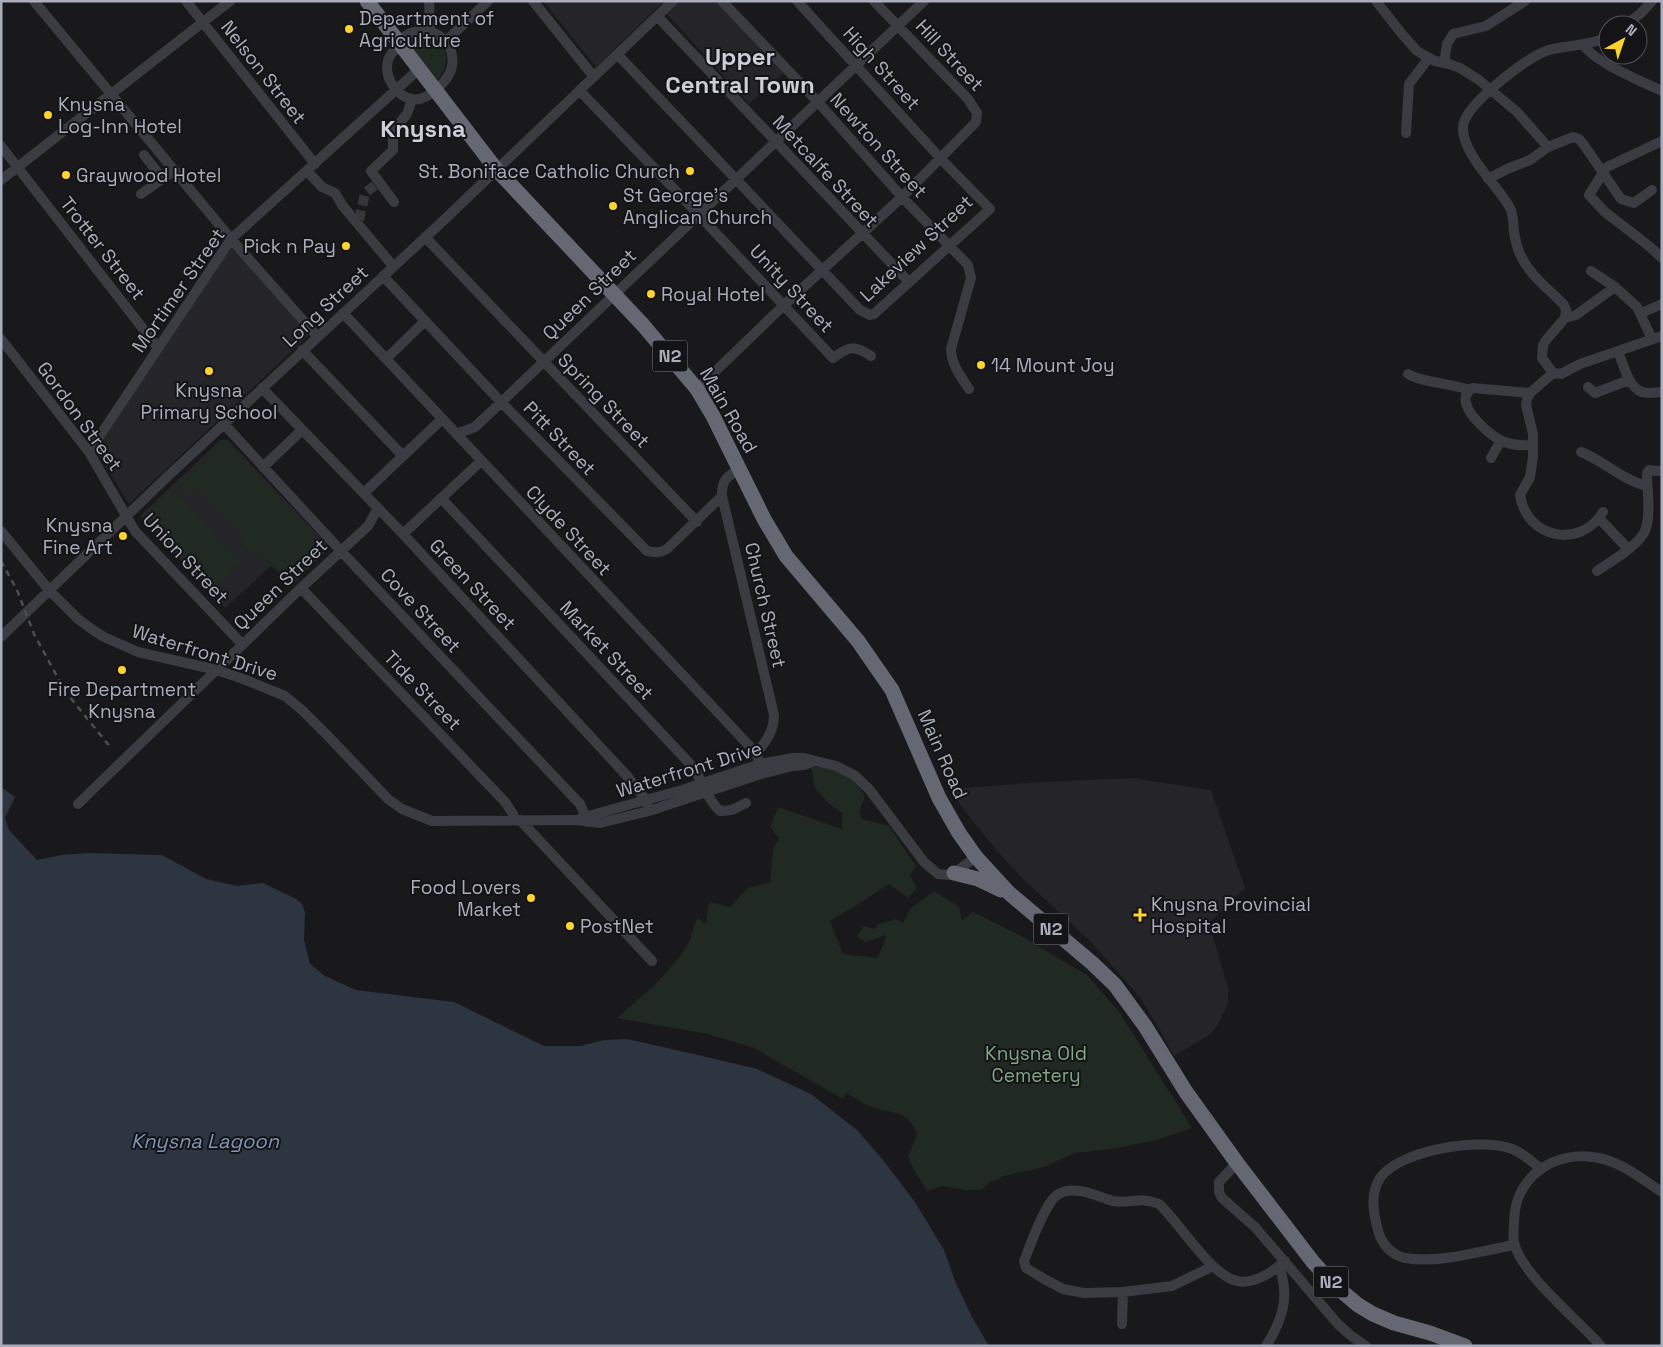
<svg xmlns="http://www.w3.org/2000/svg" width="1663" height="1347" font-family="'Space Grotesk',sans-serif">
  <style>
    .built { fill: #252428 }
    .green { fill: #202922 }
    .water { fill: #2d3540 }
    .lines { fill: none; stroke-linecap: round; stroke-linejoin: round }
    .minor-tunnel { stroke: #36363b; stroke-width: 10; stroke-dasharray: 10 5; stroke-linecap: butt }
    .minor { stroke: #3b3b42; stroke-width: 10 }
    .highway { stroke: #656772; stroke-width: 15 }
    .rail { stroke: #4c4d55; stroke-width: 2.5; stroke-dasharray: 6 5; stroke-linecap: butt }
    .poi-dot { fill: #fed32d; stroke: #141316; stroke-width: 2 }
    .labels { text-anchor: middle; stroke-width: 4; stroke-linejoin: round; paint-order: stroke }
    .shield { fill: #141316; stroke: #7d7f8a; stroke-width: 1 }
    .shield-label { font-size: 18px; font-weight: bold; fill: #aaadbb }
    .poi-label { font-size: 19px; fill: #aaadbb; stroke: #141316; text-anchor: start }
    .street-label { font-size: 19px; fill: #aaadbb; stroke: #141316 }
    .park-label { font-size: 19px; fill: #80a887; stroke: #141316 }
    .water-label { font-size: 20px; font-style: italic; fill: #7f96b8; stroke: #141316 }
    .district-label { font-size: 24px; font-weight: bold; fill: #cbcdd7; stroke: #141316 }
  </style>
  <rect width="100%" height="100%" fill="#19181b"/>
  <path class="built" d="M543,1H664L596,67Z
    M679,1H718L785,72L749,104L666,13Z
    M233,243L309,335L129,504L100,457L98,447Z
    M220,440H228L326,543V551L292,586L271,566L225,608L140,516Z
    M1133,778L1211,790L1245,888L1209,923L1223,970L1228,988V1003L1220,1021L1211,1034L1174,1056L1160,1030L1141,999L1121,976L1088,939L1024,880L997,851L961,806L951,789L1043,782Z"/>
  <path class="green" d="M415,38C445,38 455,56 438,80L405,40Z
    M227,441L323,544L324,551L292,584L271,564L269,566L258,554L254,557L240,542L244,538L198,490L190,497L177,484L221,442Z
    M172,488L242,562L211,591L142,517Z
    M811,767H825L852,777L865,796L859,812L862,819L889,826L916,866L910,875L917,888L908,898L889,884L857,905L830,921L843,954L877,958C881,949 885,944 886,935L866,942L856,936L864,926L874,929L879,924L896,919L903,923L910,909L934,891L959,907L962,920L973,912L1023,937L1087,975L1120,1013L1192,1128L1157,1140L1112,1149L1075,1153L1044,1167L1004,1176L988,1183L981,1190H965L942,1186L927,1191L915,1172L908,1157L917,1134C906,1108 893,1115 872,1107C863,1104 855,1098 847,1093L843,1099L752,1047L707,1034L617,1018C643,995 670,974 688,944C693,936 692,926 698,918L706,924L709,902L730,907L748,888L770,882L773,850L779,838L770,827L778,807L842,829V813L828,803L815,788Z"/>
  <path class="water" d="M1,787L15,797L5,818L9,830L37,860L62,855L87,853L162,855L206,879L237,886L263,883L296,899L302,904L305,912L304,940L310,964L325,976L356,990L454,1002L544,1046H581L604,1040L627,1039L711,1058L757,1069L811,1094L857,1130L883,1160L915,1202L944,1250L955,1281L972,1317L989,1346H1Z"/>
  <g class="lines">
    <path class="minor-tunnel" d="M359,220L365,193L377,184"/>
    <path class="minor" d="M34,1L231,239L317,336
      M186,1L315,164
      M429,1L430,31
      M533,1L594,77
      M722,1L818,102L902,197L968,265L971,278L951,349C951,364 961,377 969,389
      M1376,1L1402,34L1417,51L1435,61L1449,64L1460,68L1479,80L1517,112L1548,147
      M658,17L909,282
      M1625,25L1640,14L1652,1
      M398,41C403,38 408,33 414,32C435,25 456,44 452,66C450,78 437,91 425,97C402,109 376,73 392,53C394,50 398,48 401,46
      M446,41L488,1
      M1583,44C1592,61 1643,82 1662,91
      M618,55L860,310L870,315L874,314L990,209L941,159L797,1
      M1444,63L1447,44L1453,34L1486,26L1525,1
      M580,91L698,214L833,358C849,346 854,345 871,356
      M1406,133L1409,84L1428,59
      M1662,141L1609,166L1606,168L1589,195L1605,212L1649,246L1662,258
      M1,146L158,348
      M144,155L162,178
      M307,171L322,187L335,193L342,205L393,266
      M1488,179L1507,169L1530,160L1548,147L1573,137L1579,139L1584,145L1621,199L1634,203L1652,190
      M1,180L230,1
      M141,194L175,170
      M394,202L371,171L393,150V131L407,114L412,99
      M425,237L697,522
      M1591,271L1615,287L1637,307L1652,339
      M383,276L501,402L647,551C655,553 660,553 667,549L722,496
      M343,313L756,753L760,764L761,774
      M1641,313L1662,304
      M1565,318L1566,310L1564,305C1549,289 1529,275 1520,254C1517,247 1515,239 1514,232C1513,224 1514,214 1509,206C1496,184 1472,164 1464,137C1463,132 1462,126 1464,122C1471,101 1528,56 1549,50C1568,45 1590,46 1608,37
      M1,339L89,452L135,531L242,644
      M302,350L403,456
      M1618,351C1623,363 1628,387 1642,392C1648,394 1655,392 1662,392
      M386,359L425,321
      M1553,373L1530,393L1527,399L1526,405L1533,434V457L1530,477L1520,495C1526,538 1580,550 1603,512
      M1553,373L1542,358L1543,345L1547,339L1565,318L1576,315L1615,287
      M1553,373L1561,374L1580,364L1662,336
      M1408,374C1423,383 1451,383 1470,390
      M1588,387L1595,393L1629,380
      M262,388L403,534L628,777L646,800L649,811
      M697,389L783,306L902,197L976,122L977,113L968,99L874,1
      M1530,393L1473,388C1449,401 1489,435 1502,441C1512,445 1522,446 1533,445
      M224,424L340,550L580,804L588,822
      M456,434L475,427L924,1
      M89,452L231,239L419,69
      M1581,452C1604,461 1622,480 1647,486
      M1491,458L1501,440
      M263,467L302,430
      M740,469C727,476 721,481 722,496L774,715C774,731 766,742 756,753
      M364,493L442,419
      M441,498L691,765C703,779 706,799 720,811L732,810L746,803
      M1599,518L1628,549
      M1,531L49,590L78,619L93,630L104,637L138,652L217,670L246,680L285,696L303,711L326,734L388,799L402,809L432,821L576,820L600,823L649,811L761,774L793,766L805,765L814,761
      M403,534L481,461
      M1597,571C1610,562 1642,544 1646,528C1651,513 1647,489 1647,473L1649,470L1662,471
      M301,588L505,802L513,814L514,820
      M1,637L168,476L444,220L673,1
      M78,804L301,588L368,526L378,508
      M581,818L682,790L760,764L793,758H804L836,766L854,775L869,789L924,862L938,874L950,875L954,873L976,857
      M520,820L652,961
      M1237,1163L1219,1182V1192L1222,1198L1255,1227L1337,1323L1350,1335L1366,1346
      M1514,1245C1480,1251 1439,1264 1405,1258C1391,1255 1381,1243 1378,1230C1373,1212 1370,1194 1380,1178C1399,1150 1481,1137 1512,1149C1523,1153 1531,1161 1540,1168
      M1213,1266L1172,1286L1123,1292L1084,1293L1063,1289L1046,1280L1026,1268L1024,1261C1030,1246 1044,1205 1057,1195C1063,1191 1072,1190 1079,1191C1091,1192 1101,1198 1113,1201C1131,1204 1140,1196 1159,1204C1180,1223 1210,1275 1237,1281C1253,1285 1273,1272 1285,1261
      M1122,1324L1123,1292
      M1266,1346C1283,1319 1290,1297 1279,1266
      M1601,1346C1578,1320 1525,1277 1515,1246C1512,1239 1514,1230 1514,1223C1514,1177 1554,1149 1599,1158C1623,1163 1642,1179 1662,1192"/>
    <path class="highway" d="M367,1L496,169L643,325L697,389L713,416L764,519L786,556L858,641L892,690L939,798L959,833L976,857L1009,893L1092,963L1115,985L1145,1026L1186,1092L1237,1163L1313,1262L1332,1283L1358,1305L1373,1314L1394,1323L1430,1333L1465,1346
      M954,873L978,879L1001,890"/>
    <path class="rail" d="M1,561L17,590L34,634L65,691L111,748"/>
  </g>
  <g class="poi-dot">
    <circle cx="349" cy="29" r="5"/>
    <circle cx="48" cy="115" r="5"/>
    <circle cx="690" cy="171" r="5"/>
    <circle cx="66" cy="175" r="5"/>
    <circle cx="613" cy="206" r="5"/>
    <circle cx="346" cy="246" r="5"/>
    <circle cx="651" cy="294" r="5"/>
    <circle cx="981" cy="365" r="5"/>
    <circle cx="209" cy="371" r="5"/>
    <circle cx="123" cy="536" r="5"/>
    <circle cx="122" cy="670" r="5"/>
    <circle cx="531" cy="898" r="5"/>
    <path d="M1137.5 907.5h5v5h5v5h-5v5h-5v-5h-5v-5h5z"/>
    <circle cx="570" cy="926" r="5"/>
  </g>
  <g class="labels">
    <g class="shield">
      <rect x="652.5" y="340.5" width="35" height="31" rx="4"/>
      <rect x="1033.5" y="913.5" width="35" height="31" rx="4"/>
      <rect x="1313.5" y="1266.5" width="35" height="31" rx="4"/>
    </g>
    <g class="shield-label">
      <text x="670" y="362">N2</text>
      <text x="1051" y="935">N2</text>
      <text x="1331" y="1288">N2</text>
    </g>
    <g class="poi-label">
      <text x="359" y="25">Department of<tspan x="359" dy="22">Agriculture</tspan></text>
      <text x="58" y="111">Knysna<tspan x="58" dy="22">Log-Inn Hotel</tspan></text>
      <text x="680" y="178" text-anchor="end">St. Boniface Catholic Church</text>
      <text x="76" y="182">Graywood Hotel</text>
      <text x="623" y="202">St George's<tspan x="623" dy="22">Anglican Church</tspan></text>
      <text x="336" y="253" text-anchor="end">Pick n Pay</text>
      <text x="661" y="301">Royal Hotel</text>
      <text x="991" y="372">14 Mount Joy</text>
      <text x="209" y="397" text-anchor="middle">Knysna<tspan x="209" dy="22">Primary School</tspan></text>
      <text x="113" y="532" text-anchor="end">Knysna<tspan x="113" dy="22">Fine Art</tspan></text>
      <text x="122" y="696" text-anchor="middle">Fire Department<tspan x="122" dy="22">Knysna</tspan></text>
      <text x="521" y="894" text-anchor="end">Food Lovers<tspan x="521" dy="22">Market</tspan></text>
      <text x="1151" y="911">Knysna Provincial<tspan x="1151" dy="22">Hospital</tspan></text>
      <text x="580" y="933">PostNet</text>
    </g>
    <g class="street-label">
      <text transform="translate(950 55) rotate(47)" y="7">Hill Street</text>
      <text transform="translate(882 68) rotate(48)" y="7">High Street</text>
      <text transform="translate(264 72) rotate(52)" y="7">Nelson Street</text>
      <text transform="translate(879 145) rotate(48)" y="7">Newton Street</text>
      <text transform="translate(826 171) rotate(47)" y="7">Metcalfe Street</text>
      <text transform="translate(103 248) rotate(52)" y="7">Trotter Street</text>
      <text transform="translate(916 248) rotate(-43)" y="7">Lakeview Street</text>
      <text transform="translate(792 288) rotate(47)" y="7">Unity Street</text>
      <text transform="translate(178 290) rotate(-55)" y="7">Mortimer Street</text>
      <text transform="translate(589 294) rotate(-44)" y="7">Queen Street</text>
      <text transform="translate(325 306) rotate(-43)" y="7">Long Street</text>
      <text transform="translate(604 400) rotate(46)" y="7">Spring Street</text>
      <text transform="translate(729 410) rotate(60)" y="7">Main Road</text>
      <text transform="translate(80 416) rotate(54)" y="7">Gordon Street</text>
      <text transform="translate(560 438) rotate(46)" y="7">Pitt Street</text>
      <text transform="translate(569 530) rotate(47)" y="7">Clyde Street</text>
      <text transform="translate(186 558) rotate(47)" y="7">Union Street</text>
      <text transform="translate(280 584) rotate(-44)" y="7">Queen Street</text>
      <text transform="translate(473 584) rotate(47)" y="7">Green Street</text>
      <text transform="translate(766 605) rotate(77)" y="7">Church Street</text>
      <text transform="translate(421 610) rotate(47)" y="7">Cove Street</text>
      <text transform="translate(607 650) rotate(47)" y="7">Market Street</text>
      <text transform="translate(205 652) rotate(17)" y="7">Waterfront Drive</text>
      <text transform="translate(423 690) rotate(46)" y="7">Tide Street</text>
      <text transform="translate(943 754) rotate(66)" y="7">Main Road</text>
      <text transform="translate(689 769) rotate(-17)" y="7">Waterfront Drive</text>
    </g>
    <g class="park-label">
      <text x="1036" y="1060">Knysna Old<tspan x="1036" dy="22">Cemetery</tspan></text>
    </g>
    <g class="water-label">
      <text x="205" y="1148">Knysna Lagoon</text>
    </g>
    <g class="district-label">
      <text x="740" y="65">Upper<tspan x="740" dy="28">Central Town</tspan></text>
      <text x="423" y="137">Knysna</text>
    </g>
  </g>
  <rect width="1663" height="1347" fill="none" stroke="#aaadbb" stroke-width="5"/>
  <g transform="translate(1623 40) rotate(40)"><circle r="24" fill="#141316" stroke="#505158"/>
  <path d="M0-4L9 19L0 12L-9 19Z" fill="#fed32d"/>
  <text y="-8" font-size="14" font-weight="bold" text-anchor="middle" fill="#aaadbb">N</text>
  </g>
</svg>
